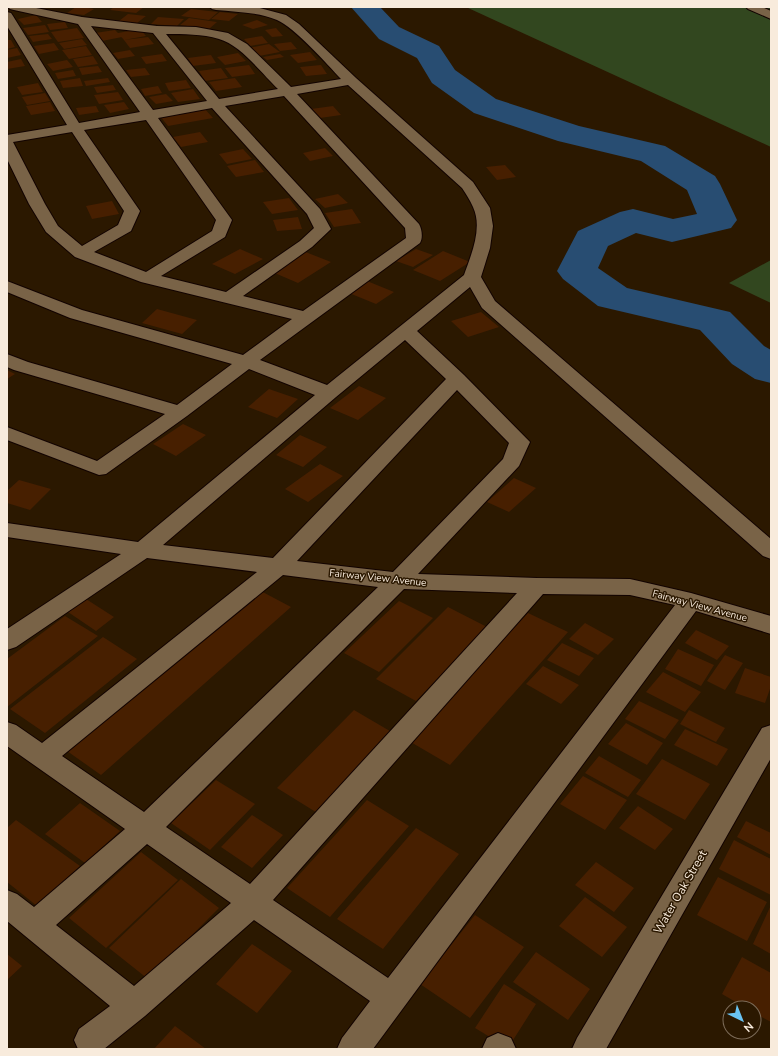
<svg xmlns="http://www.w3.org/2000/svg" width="778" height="1056" font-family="'Nunito Sans',sans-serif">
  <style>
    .green { fill: #32471f }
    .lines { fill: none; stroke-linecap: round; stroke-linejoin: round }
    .river { fill: #284d72; fill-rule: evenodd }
    .building { fill: #471f00 }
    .minor-casing { stroke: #120300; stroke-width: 2 }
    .minor { fill: #796347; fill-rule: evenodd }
    .labels { text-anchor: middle; stroke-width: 3; stroke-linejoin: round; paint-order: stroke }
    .street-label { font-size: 10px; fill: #f8ebdc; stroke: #2b1800 }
    .near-street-label { font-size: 12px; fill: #f8ebdc; stroke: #2b1800 }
  </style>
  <rect width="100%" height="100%" fill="#2b1800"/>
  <path class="green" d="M466,7H771V147Z
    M771,260V303L729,283Z"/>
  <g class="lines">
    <path class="river" d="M351,7H380L399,27L439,46L455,70L496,99L579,126L665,146L715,176L720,184L737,220L731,228L672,242L636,233L608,246L598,268L627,288L730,312L764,346L771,350V383L755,379L732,364L700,330L598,306L563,279L557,271L578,231L620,212L633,209L673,219L697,214L687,190L641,161L558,141L474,113L432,83L417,58L379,39Z"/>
  </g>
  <path class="building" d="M76,7H83L94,9L84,15L67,13Z
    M114,7H144L136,13L110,10Z
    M191,9L218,12L209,20L181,16Z
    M220,12L238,14L229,21L211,19Z
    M128,14L146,16L137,23L119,21Z
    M36,15L42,22L24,25L18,19Z
    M158,17L184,19L177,26L151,24Z
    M189,18L217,22L209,29L180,25Z
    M257,20L268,25L253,29L242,25Z
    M65,22L68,28L50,30L47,24Z
    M45,25L49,32L28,35L23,28Z
    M77,28L84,38L58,42L51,32Z
    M276,28L283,36L272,37L265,30Z
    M140,29L146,36L124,40L118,33Z
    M115,30L122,37L102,41L95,33Z
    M48,34L52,39L33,42L29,36Z
    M262,36L268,43L250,46L244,39Z
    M148,37L154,44L130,48L124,40Z
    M82,39L87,45L64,49L59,43Z
    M7,40H11L15,47L7,49Z
    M291,42L297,49L280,51L274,44Z
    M54,43L59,50L39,54L34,46Z
    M269,44L280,52L259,56L249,48Z
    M86,46L92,55L69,59L62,50Z
    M17,48L21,55L7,58V50Z
    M130,50L135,56L118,59L113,53Z
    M310,52L317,60L298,63L290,55Z
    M238,53L246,61L225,65L217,57Z
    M162,54L167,61L146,64L141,57Z
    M280,54L284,57L267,60L263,57Z
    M211,55L216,63L193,66L188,58Z
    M93,56L98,64L78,67L73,59Z
    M21,59L25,66L7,69V62Z
    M67,60L73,67L53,71L47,64Z
    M249,65L255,74L232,77L225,68Z
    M321,65L327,74L306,76L300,67Z
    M98,66L102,72L82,75L79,68Z
    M145,68L150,75L131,77L126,70Z
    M221,68L228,78L205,81L199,71Z
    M73,70L76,76L58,79L55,73Z
    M80,78L83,86L63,88L60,81Z
    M108,78L110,82L86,86L84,81Z
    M235,78L242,87L216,91L209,82Z
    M186,80L191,88L169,91L165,83Z
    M38,83L43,92L22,95L17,87Z
    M113,85L116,90L97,93L94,87Z
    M158,86L162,93L145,96L141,89Z
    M193,89L200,99L178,102L171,93Z
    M118,92L123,100L99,104L94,95Z
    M45,93L50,101L27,105L22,97Z
    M166,94L173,101L156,104L149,97Z
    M50,102L55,111L31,115L26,106Z
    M124,102L129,109L110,113L104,105Z
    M96,106L99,112L79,115L76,108Z
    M333,106L341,115L320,118L311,109Z
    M204,108L213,118L168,126L160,116Z
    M200,132L208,142L181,147L173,137Z
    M325,148L333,156L310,161L303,153Z
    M243,149L252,159L227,164L219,154Z
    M255,160L264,172L236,177L227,166Z
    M505,165L516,177L497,180L486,167Z
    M338,194L348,203L325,208L315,199Z
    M289,198L298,210L272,214L263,202Z
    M112,201L119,214L92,219L86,206Z
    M352,209L361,223L334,227L325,213Z
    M298,217L302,229L277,231L273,220Z
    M240,249L263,259L235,274L212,264Z
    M416,249L433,255L413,267L396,261Z
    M303,251L331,262L298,283L270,271Z
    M443,251L470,262L440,281L413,270Z
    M367,281L394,292L376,304L349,293Z
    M157,309L197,320L182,334L142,323Z
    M481,312L499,327L468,337L451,321Z
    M7,370L15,374L7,379Z
    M359,386L386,398L358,420L330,408Z
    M269,389L298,399L277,418L248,407Z
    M183,424L206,435L176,456L153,444Z
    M300,435L327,447L303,467L276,455Z
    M320,464L343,476L308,502L285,489Z
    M514,478L536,488L509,512L487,502Z
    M19,480L51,489L30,510L7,503V491Z
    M257,589L291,607L101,775L67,751Z
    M86,599L114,617L96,631L68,612Z
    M399,601L433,618L379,672L344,653Z
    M448,607L487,627L416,701L376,679Z
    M528,613L568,632L450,765L409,741Z
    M65,616L98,636L7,707V659Z
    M585,623L614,639L598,655L569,639Z
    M696,630L729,646L717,660L685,643Z
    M103,637L137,659L45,733L10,709Z
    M562,643L594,658L579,676L547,660Z
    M678,649L714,665L701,686L665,669Z
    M725,655L743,663L725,690L707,681Z
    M543,666L579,685L561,704L526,684Z
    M745,668L771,677V686L765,703L735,693Z
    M663,672L701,692L685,712L646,692Z
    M639,701L679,720L665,739L625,719Z
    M354,710L395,734L319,814L277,788Z
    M689,710L725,728L716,742L680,724Z
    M626,723L663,743L647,765L608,744Z
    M685,729L728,749L717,766L674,745Z
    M599,756L641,780L628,797L585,773Z
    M662,759L710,784L685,820L636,794Z
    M583,776L627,800L605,830L560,804Z
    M216,780L255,804L210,850L171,823Z
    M367,800L409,826L330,917L287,888Z
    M80,803L120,831L85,863L45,834Z
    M638,806L673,829L655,850L619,828Z
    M252,815L283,835L252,868L221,847Z
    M16,820L80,866L37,906L7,882V828Z
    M746,821L771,833V855L737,837Z
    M416,828L459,854L383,949L337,919Z
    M734,840L771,859V895L719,869Z
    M141,852L178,880L106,948L69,918Z
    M596,862L634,888L614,912L575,885Z
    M718,877L767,902L747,941L697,915Z
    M181,879L219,908L148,979L109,948Z
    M585,897L627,927L602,957L559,926Z
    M771,905V954L753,944Z
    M475,915L524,947L470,1018L420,984Z
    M252,944L292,971L257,1013L216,984Z
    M536,952L590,989L568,1020L513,982Z
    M7,954L22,966L7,980Z
    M742,957L771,973V1022L754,1013V1008H746L722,994Z
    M504,984L536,1004L508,1048L475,1028Z
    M175,1026L206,1049H154Z"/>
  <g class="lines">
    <g class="minor-casing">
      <path id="minor" d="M8,7H31L82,17L157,26L196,27L228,33L247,44L291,87L341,79C327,64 294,27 277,20C258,12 236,12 216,10L212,9L210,7H256L286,15L299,24L356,78L473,182L490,208L493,226L490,248L481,277L495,301L771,539V559L763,556L482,308L470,287L417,331L464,375L530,442L519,466L418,574L537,578L630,579L691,593L771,616V634L696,611L373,1049H337L342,1038L370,1001L254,920L145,1016L104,1049H78L74,1040L79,1029L110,1006L7,921V890L17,894L34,907L125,829L7,746V722L16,725L42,743L257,572L147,558L16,647L7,650V629L121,554L7,537V523L138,542L315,395L249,369L187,416L106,474L99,475L7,440V427L97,461L165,414L14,370L7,367V354L28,362L177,405L232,364L70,318L7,292V281L82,310L243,355L292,319L141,282L75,257L46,232L29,204L7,159V135L67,125L7,26V12L11,13L13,16L79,123L140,112L78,24L14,10L10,9ZM91,26L153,33L207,101L153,110ZM166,34C184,34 202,34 219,39C241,45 262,74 278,89L219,99ZM348,85L462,188C466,194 470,200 473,207C483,228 471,255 464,275L327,385L260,360L420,243C423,238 422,229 419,224L297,94ZM284,96L405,228L406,238L303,311L243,296L312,247L331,229L320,209L225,106ZM212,108L307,214L314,228L300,241L226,292L161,276L225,237L232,220L158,118ZM146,120L216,220L212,231L146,272L94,252L131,231L140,211L84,130ZM72,132L124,211L118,225L82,246L58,226L45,204L13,142ZM405,340L446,379L273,558L163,545L336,397ZM457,390L509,443L503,459L393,572L297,561ZM283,575L378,587L144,812L62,756ZM404,589L517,593L250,884L166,827ZM543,594L630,595L675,605L388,978L273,900ZM147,844L231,903L134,986L56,925Z
        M746,7H762L771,11V19L748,9Z
        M771,725V758L606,1049H572L577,1038L762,728Z
        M498,1033L511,1038L516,1049H482L487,1038Z"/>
    </g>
    <use href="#minor" class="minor"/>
  </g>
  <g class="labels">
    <g class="street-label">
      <text transform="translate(378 577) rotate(6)" y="4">Fairway View Avenue</text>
      <text transform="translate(700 605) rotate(15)" y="4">Fairway View Avenue</text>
    </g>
    <g class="near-street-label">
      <text transform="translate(680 892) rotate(-60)" y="4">Water Oak Street</text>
    </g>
  </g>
  <rect width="778" height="1056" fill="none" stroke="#f8ebdc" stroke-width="16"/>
  <g transform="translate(742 1020) rotate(137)"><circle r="19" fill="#2b1800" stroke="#7d6c58"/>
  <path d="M0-3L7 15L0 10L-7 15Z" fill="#6ac3f1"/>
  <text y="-6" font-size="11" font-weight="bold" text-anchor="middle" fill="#f8ebdc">N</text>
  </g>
</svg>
